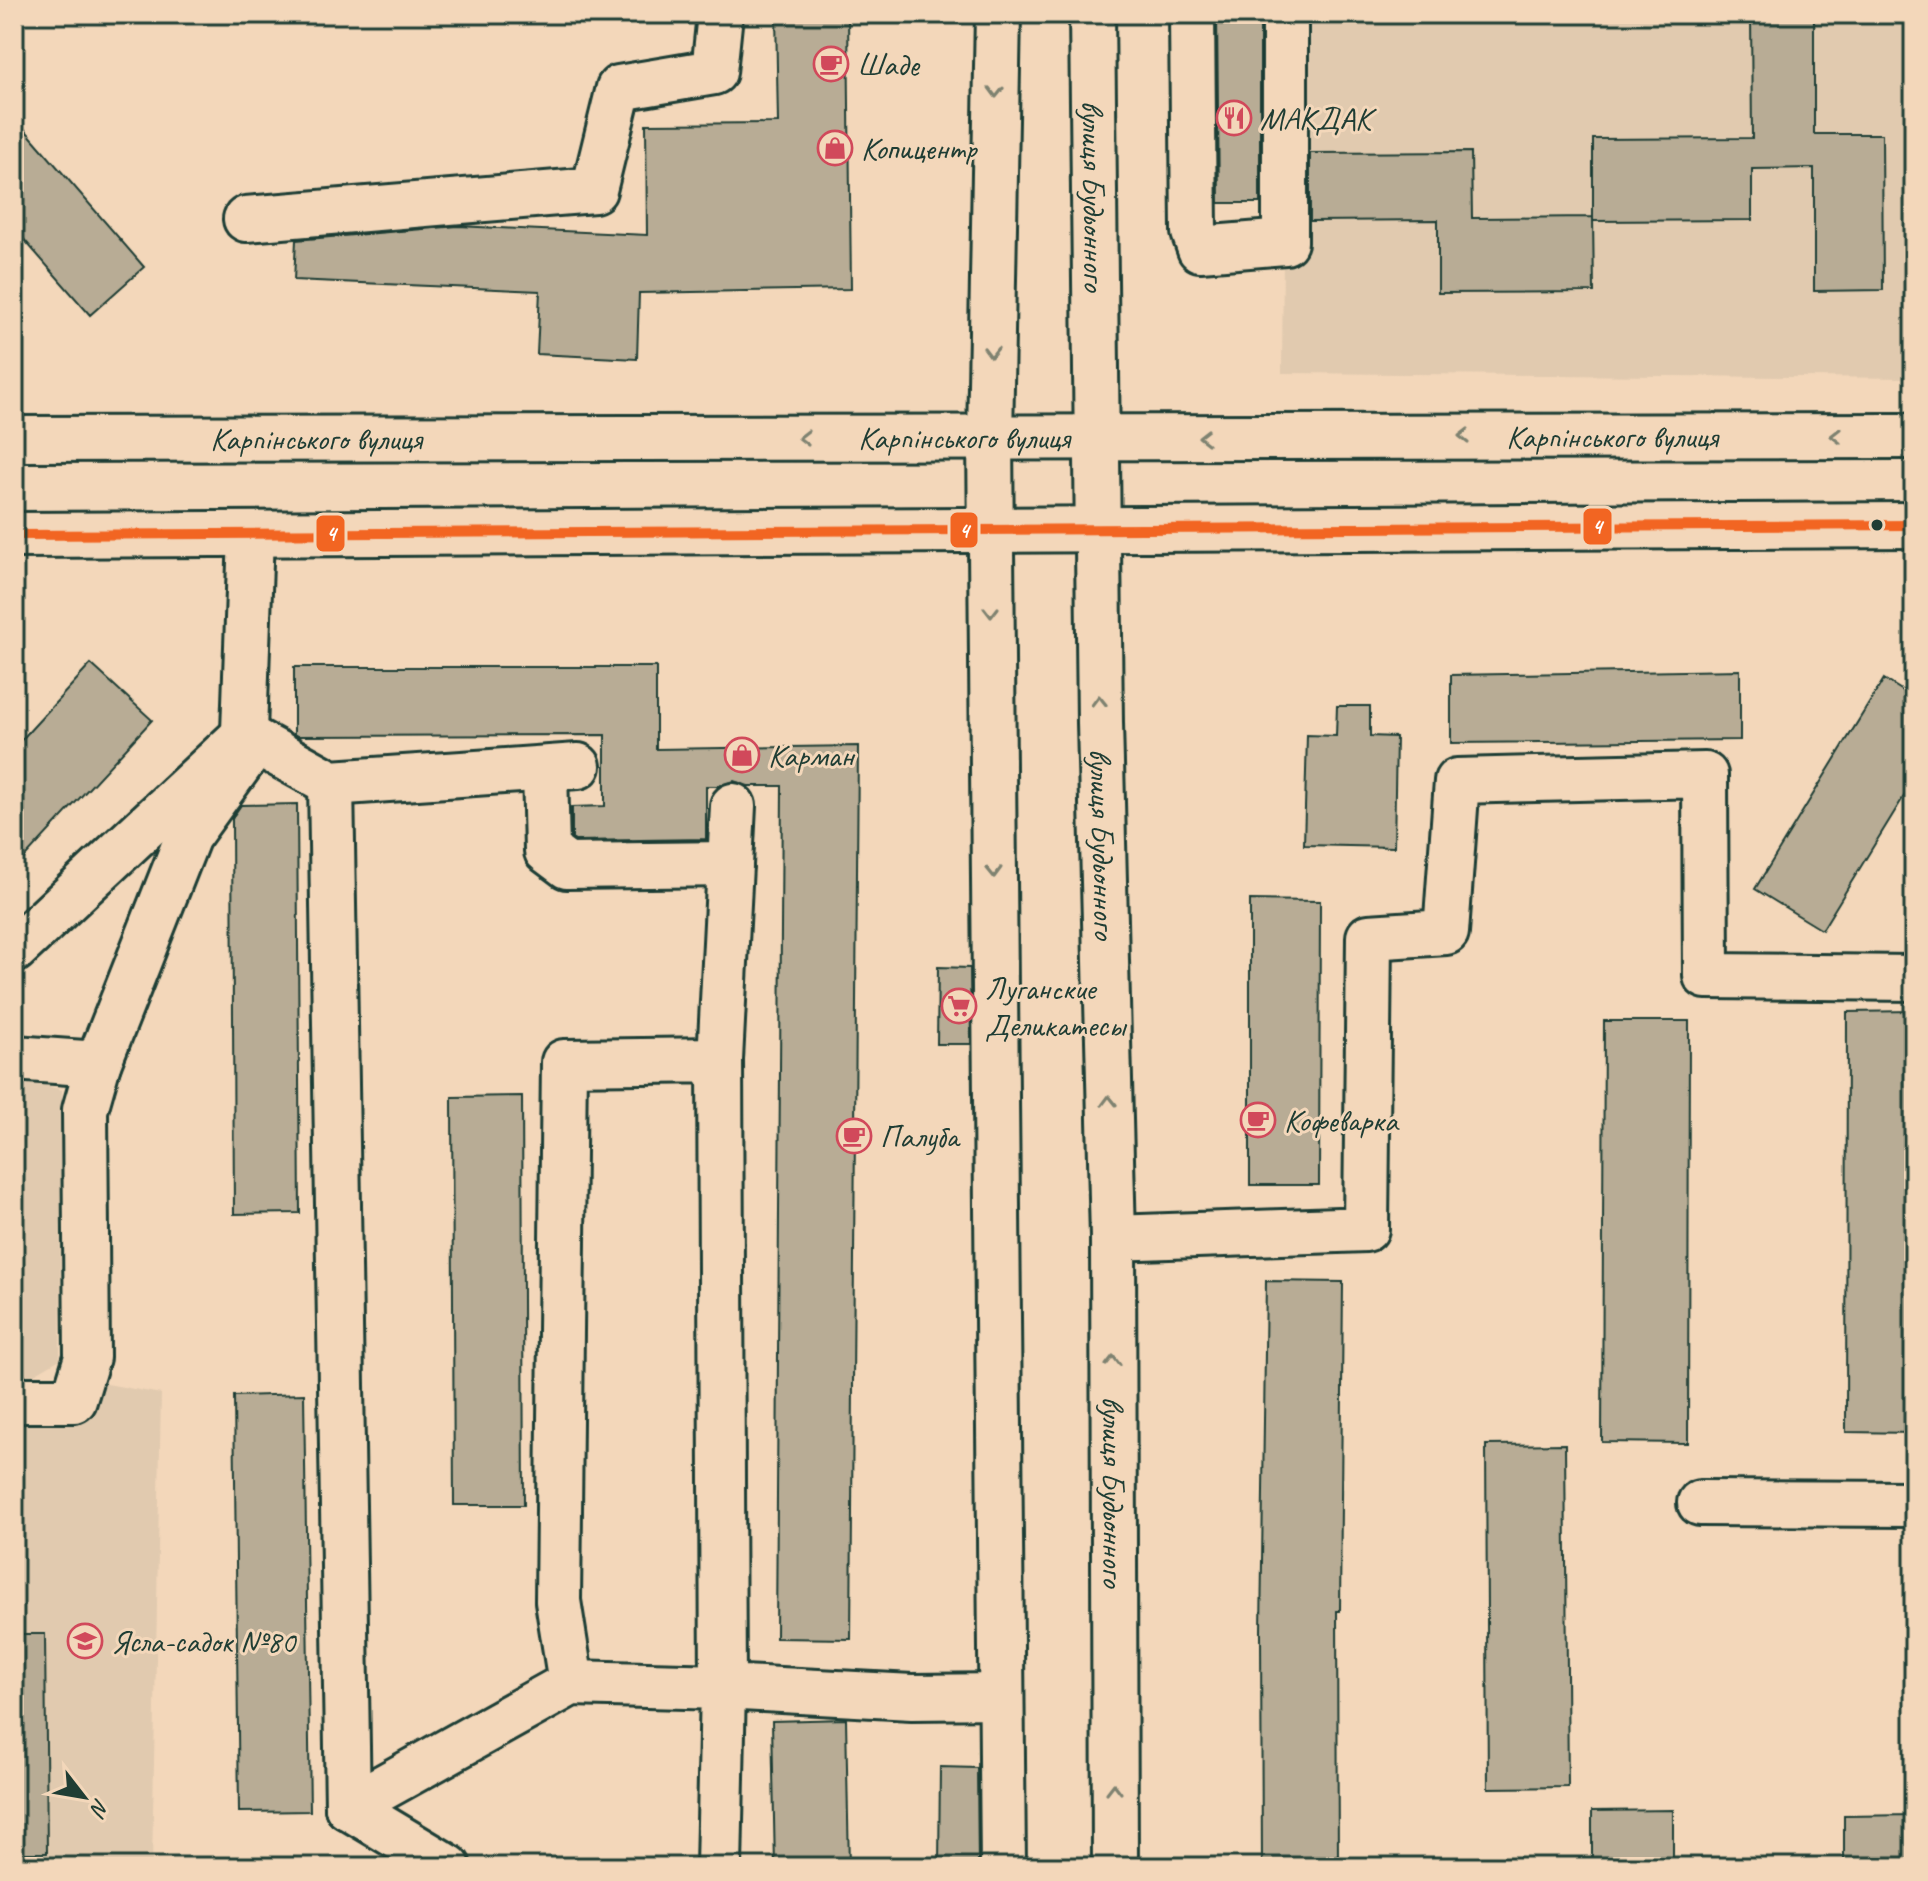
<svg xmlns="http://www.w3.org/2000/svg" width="1928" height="1881" font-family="Caveat,sans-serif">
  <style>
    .built { fill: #e1caaf }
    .building { fill: #b8ac95; stroke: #1f3d34; stroke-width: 2 }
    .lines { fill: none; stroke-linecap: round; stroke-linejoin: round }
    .minor-casing { stroke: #1f3d34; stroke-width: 50 }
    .major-casing { stroke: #1f3d34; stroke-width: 50 }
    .minor { stroke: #f3d7ba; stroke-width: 44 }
    .major { stroke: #f3d7ba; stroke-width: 44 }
    .bus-1-casing { stroke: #f3d7ba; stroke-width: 16 }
    .bus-1 { stroke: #f26522; stroke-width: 10 }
    .oneway { stroke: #7e8270 }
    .bus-dot { fill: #1f3d34; stroke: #f3d7ba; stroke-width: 3 }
    .labels { text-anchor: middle; stroke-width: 6; stroke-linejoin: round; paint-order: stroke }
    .poi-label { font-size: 32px; fill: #1f3d34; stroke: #f3d7ba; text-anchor: start }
    .street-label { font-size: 32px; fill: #1f3d34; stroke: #f3d7ba }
    .line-badge { stroke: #f3d7ba; stroke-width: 3 }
    .badge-label { font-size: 22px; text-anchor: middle; font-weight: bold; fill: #fff }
  </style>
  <rect width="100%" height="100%" fill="#f3d7ba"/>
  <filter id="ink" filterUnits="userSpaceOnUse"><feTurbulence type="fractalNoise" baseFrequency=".0125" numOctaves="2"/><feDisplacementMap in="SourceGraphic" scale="16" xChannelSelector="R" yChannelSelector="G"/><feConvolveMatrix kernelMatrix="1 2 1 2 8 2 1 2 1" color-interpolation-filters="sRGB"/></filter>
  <g filter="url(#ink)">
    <path class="built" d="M1285,14H1914V378L1282,373Z
      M14,1077L62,1090L60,1359L14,1386Z
      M69,1377L161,1394L152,1867H14V1414Z"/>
    <path class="building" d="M776,14H848L851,289L639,293L637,359L537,354L540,291L294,280L296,240L458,226L647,235L646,124L778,123Z
      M1217,14H1260V203H1219Z
      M1751,14H1814V134H1882L1883,290L1814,291V168L1752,169V220L1593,221V139L1752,138Z
      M14,117L144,267L90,315L14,228Z
      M1471,152L1472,218L1593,217L1594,292L1438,293V220L1310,221V153Z
      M91,664L152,720L14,869V748Z
      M294,667H656V749L858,746L851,1639L776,1638L782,786H748L734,781L719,786H706V839L575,841L572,839V807L605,806V735L297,736L294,734Z
      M1740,670V740L1451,743V675Z
      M1884,679L1914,698V780L1822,930L1755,889Z
      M1337,706H1370V736L1396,737L1394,847L1304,845L1307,735L1336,736Z
      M297,804L300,1213L234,1214L232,818L241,805Z
      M1250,900L1320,901L1319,1185H1250Z
      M938,967L970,968L971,1044H937Z
      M1914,1011V1433L1846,1432L1847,1012Z
      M1604,1021H1689L1688,1443L1602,1442Z
      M522,1096L524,1505H454L452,1097Z
      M1266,1281L1343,1282L1340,1611H1337L1338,1867H1262L1261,1632Z
      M304,1394L310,1811L239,1812L234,1396Z
      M1565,1444L1568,1787L1488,1788L1486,1445Z
      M14,1634H45L47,1853H14Z
      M846,1719L849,1867H775L772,1721Z
      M940,1767L977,1768L978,1867H939Z
      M1673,1810V1867H1592V1811Z
      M1914,1815V1867H1844V1816Z"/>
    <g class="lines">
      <g class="minor-casing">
        <g id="minor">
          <path d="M1192,14L1194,232L1200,249L1285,242V14"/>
          <path d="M246,219L594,190L619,88L714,72L720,14"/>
          <path id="s1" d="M14,439L1914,436"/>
          <path d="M14,535L1914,525"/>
          <path d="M545,769L547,851L567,866L730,864"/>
          <path d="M331,783L348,1807"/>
          <path d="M14,950L244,735L331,783L578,766"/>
          <path d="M14,1058L98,1064"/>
          <path d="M720,1060L733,806"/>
          <path d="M1113,1238L1366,1229L1369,937L1446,932L1457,781L1705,775L1706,976L1914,978"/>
          <path d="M14,1400H74L87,1357L85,1110L98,1064L188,836L243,760L251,534"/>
          <path d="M1700,1503L1914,1504"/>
          <path d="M571,1683L558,1601L564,1062L720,1060L723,1687L912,1697L1001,1696"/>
          <path d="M348,1807L571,1683L723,1687L719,1867"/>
          <path d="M348,1807L448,1867"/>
        </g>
      </g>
      <g class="major-casing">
        <g id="major">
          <path d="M998,14L990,438L1003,1867"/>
          <path id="s2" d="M1092,14L1100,723L1113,1238L1115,1867"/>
        </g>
      </g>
      <use href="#minor" class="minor"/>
      <use href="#major" class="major"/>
      <g class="bus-1-casing">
        <path id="bus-1" d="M14,535L1914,525"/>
      </g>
      <use href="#bus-1" class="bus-1"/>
    </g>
    <defs><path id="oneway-chevron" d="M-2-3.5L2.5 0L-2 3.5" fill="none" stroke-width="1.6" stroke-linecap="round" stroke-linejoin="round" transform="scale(2)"/></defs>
    <g class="oneway">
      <use href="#oneway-chevron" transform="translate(996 92) rotate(91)"/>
      <use href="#oneway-chevron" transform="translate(991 352) rotate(91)"/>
      <use href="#oneway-chevron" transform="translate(1464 436) rotate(180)"/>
      <use href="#oneway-chevron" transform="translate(1836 436) rotate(180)"/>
      <use href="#oneway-chevron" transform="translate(1204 437) rotate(180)"/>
      <use href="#oneway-chevron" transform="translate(804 438) rotate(180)"/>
      <use href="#oneway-chevron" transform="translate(991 612) rotate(90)"/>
      <use href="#oneway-chevron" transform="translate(1099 701) rotate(-91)"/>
      <use href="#oneway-chevron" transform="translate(994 872) rotate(89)"/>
      <use href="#oneway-chevron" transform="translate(1109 1101) rotate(-91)"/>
      <use href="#oneway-chevron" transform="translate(1113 1361) rotate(-90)"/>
      <use href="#oneway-chevron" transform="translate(1114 1789) rotate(-90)"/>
    </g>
  </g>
  <defs>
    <g id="cafe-ring" transform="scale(1.8)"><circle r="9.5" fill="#f3d7ba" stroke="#d1495b" stroke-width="1.5"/><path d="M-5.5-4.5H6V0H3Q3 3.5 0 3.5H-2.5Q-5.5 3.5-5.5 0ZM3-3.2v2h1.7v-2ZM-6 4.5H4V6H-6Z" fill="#d1495b"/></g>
    <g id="restaurant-ring" transform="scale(1.8)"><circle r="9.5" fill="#f3d7ba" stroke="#d1495b" stroke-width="1.5"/><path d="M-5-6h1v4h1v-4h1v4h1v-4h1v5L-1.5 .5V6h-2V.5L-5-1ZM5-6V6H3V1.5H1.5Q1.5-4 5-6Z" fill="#d1495b"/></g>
    <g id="shop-ring" transform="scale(1.8)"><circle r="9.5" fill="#f3d7ba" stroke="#d1495b" stroke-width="1.5"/><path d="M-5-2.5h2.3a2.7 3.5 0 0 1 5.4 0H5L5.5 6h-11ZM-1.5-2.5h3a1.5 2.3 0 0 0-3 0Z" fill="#d1495b"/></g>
    <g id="supermarket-ring" transform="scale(1.8)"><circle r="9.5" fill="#f3d7ba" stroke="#d1495b" stroke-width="1.5"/><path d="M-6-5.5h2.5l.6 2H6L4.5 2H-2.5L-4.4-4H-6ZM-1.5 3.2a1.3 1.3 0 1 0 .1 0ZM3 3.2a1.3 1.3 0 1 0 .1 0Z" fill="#d1495b"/></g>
    <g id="school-ring" transform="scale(1.8)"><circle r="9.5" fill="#f3d7ba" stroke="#d1495b" stroke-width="1.5"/><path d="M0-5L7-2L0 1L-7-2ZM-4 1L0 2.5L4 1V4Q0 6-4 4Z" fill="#d1495b"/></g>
  </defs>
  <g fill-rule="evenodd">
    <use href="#cafe-ring" x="831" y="64"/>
    <use href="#restaurant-ring" x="1234" y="118"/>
    <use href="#shop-ring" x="835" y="148"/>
    <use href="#shop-ring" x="742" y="755"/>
    <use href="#supermarket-ring" x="959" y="1006"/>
    <use href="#cafe-ring" x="1258" y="1120"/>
    <use href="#cafe-ring" x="854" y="1136"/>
    <use href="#school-ring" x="85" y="1641"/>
  </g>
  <circle class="bus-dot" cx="1877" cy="525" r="7"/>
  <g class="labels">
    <g class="poi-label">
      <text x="857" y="75">Шаде</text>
      <text x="1260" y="129">МАКДАК</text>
      <text x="861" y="159">Копицентр</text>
      <text x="768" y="766">Карман</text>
      <text x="985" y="999">Луганские<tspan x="985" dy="37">Деликатесы</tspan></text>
      <text x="1284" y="1131">Кофеварка</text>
      <text x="880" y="1147">Палуба</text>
      <text x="111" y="1652">Ясла-садок №80</text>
    </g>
    <g class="street-label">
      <text dy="11" stroke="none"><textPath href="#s2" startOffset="182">вулиця Будьонного</textPath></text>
      <text dy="11" stroke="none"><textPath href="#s1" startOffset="1598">Карпінського вулиця</textPath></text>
      <text dy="11" stroke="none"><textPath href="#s1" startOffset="950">Карпінського вулиця</textPath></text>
      <text dy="11" stroke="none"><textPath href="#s1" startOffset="302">Карпінського вулиця</textPath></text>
      <text dy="11" stroke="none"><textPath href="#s2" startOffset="830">вулиця Будьонного</textPath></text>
      <text dy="11" stroke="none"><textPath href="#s2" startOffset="1478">вулиця Будьонного</textPath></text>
    </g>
  </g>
  <g class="line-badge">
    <rect x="1582" y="507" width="31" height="39" rx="8" fill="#f26522"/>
    <rect x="949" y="511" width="30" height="38" rx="8" fill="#f26522"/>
    <rect x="315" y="514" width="31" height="39" rx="8" fill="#f26522"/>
  </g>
  <g class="badge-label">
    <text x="1597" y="534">4</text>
    <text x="964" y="538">4</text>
    <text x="331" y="541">4</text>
  </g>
  <rect width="1928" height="1881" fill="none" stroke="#f3d7ba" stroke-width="48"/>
  <rect x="24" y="24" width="1880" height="1833" fill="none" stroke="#1f3d34" stroke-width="3" filter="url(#ink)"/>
  <g transform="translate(84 1797) rotate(121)" stroke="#f3d7ba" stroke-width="6" paint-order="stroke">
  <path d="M0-6L14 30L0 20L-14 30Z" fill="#1f3d34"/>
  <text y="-12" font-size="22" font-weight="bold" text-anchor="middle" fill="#1f3d34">N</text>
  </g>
</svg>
